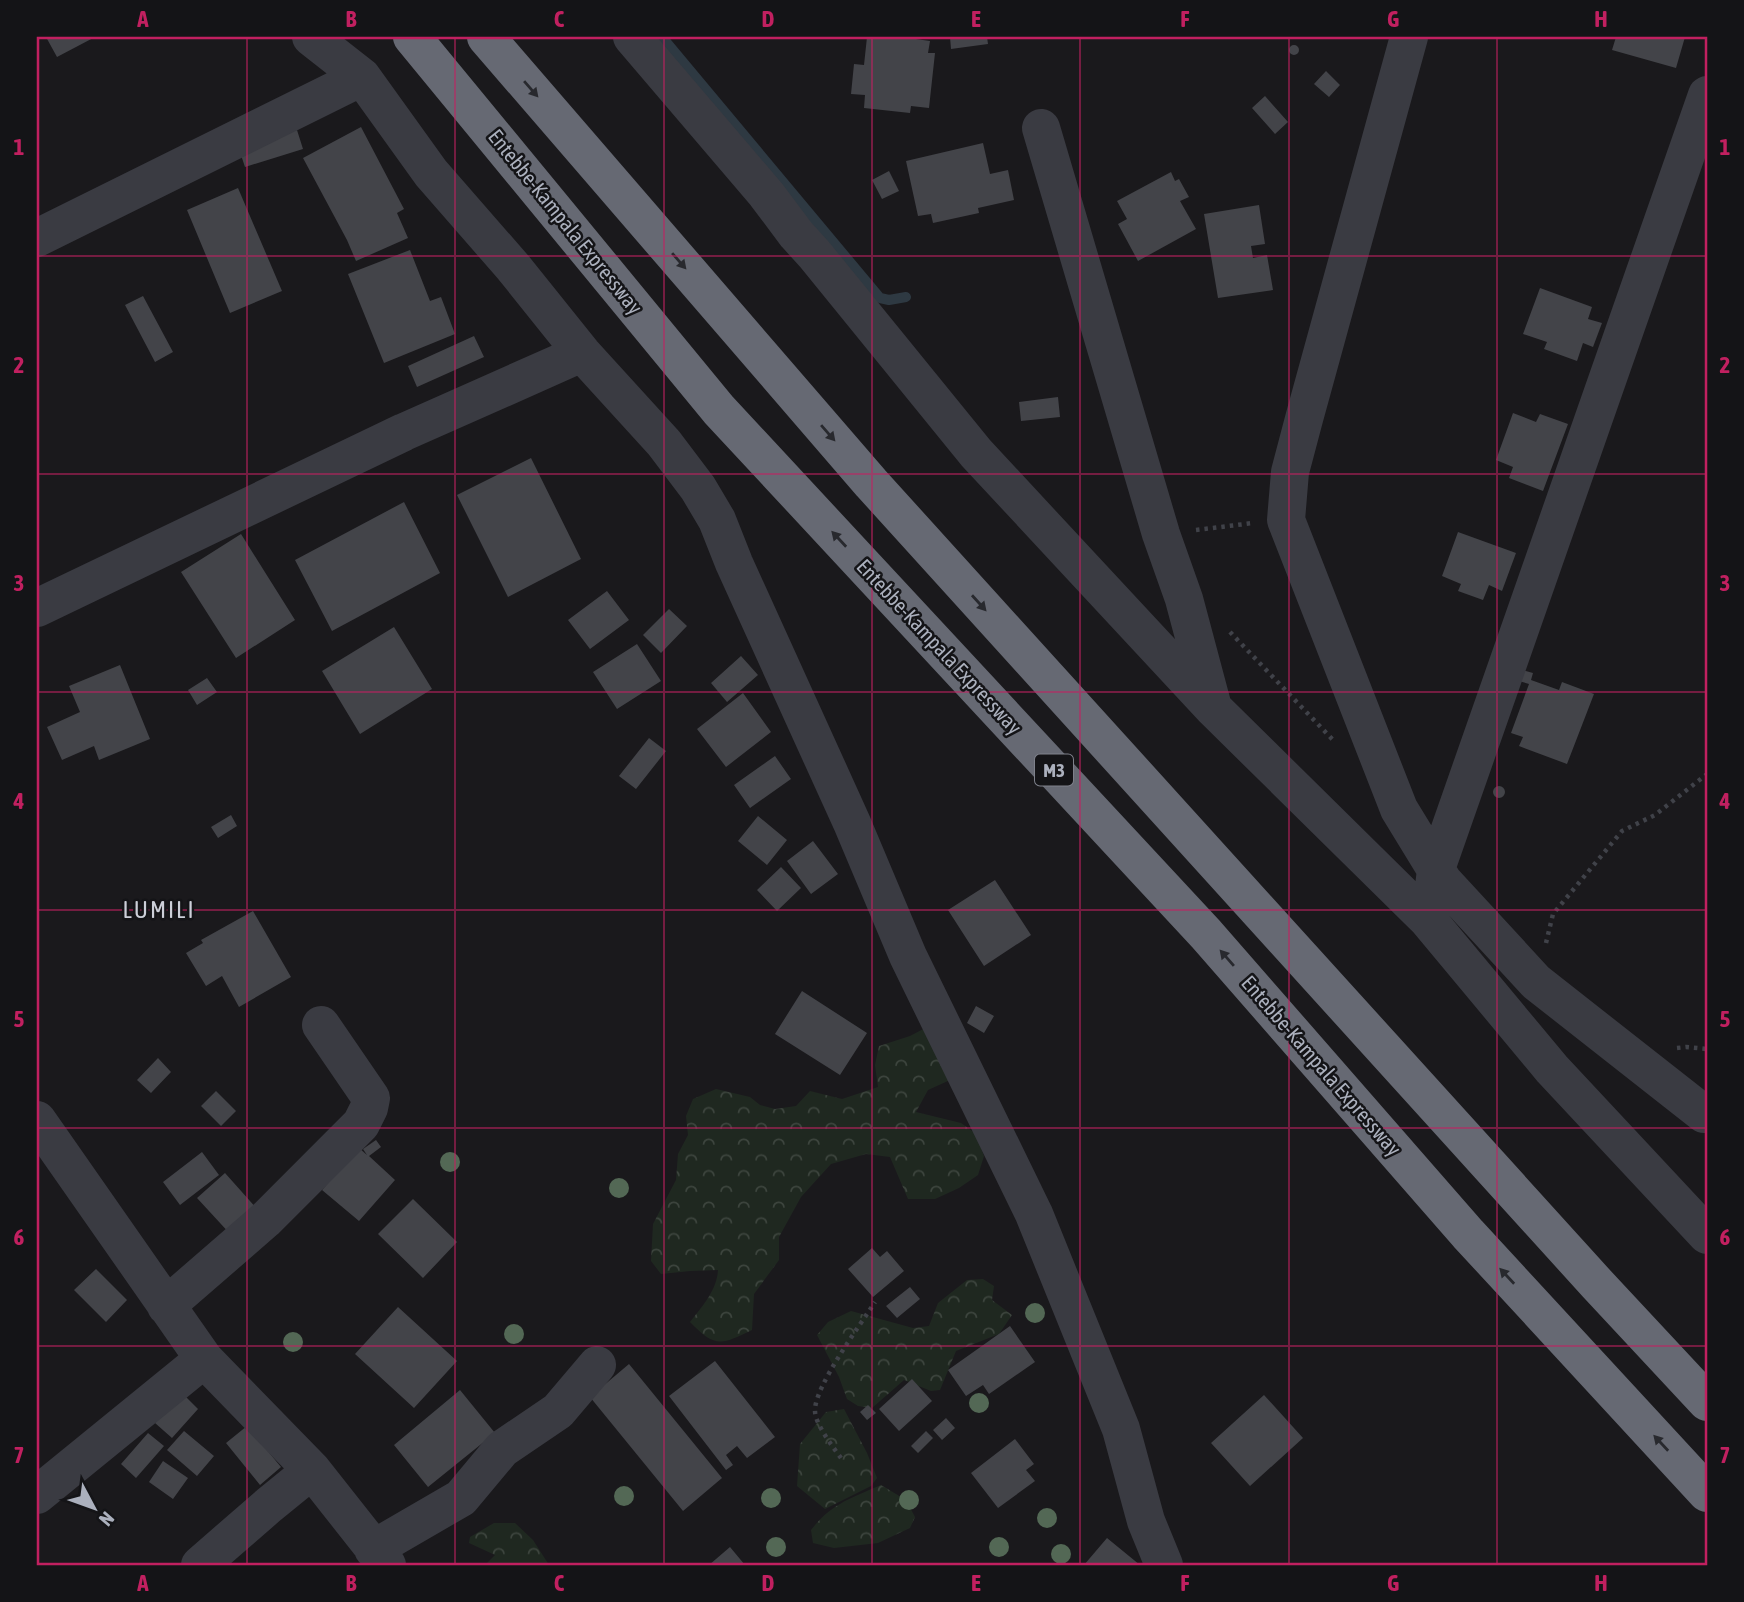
<svg xmlns="http://www.w3.org/2000/svg" width="1744" height="1602" font-family="'Asap Condensed',sans-serif">
  <style>
    .forest { fill: url(#forest-crowns) }
    .lines { fill: none; stroke-linecap: round; stroke-linejoin: round }
    .stream { stroke: #2e3942; stroke-width: 10 }
    .building { fill: #434449 }
    .path { stroke: #404249; stroke-width: 4.5; stroke-dasharray: 3.5 5; stroke-linecap: butt }
    .minor { stroke: #3a3b42; stroke-width: 38 }
    .highway { stroke: #666973; stroke-width: 38 }
    .tree { fill: #536855 }
    .oneway { fill: #28292e }
    .grid { fill: none; stroke: #c12060; stroke-width: 2; stroke-opacity: 0.55 }
    .labels { text-anchor: middle; stroke-width: 5; stroke-linejoin: round; paint-order: stroke }
    .shield { fill: #141417; stroke: #7e818b; stroke-width: 2 }
    .shield-label { font-size: 19px; font-weight: bold; fill: #abb0bd }
    .street-label { font-size: 21px; fill: #abb0bd; stroke: #141417 }
    .quarter-label { font-size: 24px; letter-spacing: 2px; fill: #cccfd8; stroke: #141417 }
    .neatline { fill: none; stroke: #c12060; stroke-width: 2.5 }
    .grid-label { font-size: 23px; text-anchor: middle; font-weight: bold; fill: #c12060 }
  </style>
  <defs>
    <pattern id="forest-crowns" width="20" height="18" patternUnits="userSpaceOnUse" patternTransform="scale(1.75)"><rect width="20" height="18" fill="#1f2820"/><path d="M2 6a3 3 0 1 1 6 0M12 15a3 3 0 1 1 6 0" fill="none" stroke="#3d453e"/></pattern>
  </defs>
  <rect width="100%" height="100%" fill="#1a191c"/>
  <path class="forest" d="M933,1024L950,1080L928,1090L916,1112L961,1123L975,1133L984,1156L978,1175L959,1188L935,1199H908L890,1157L866,1154L831,1164L801,1197L779,1237V1260L754,1294L752,1330C721,1345 715,1348 690,1322C702,1307 717,1290 718,1270L690,1271L661,1274L651,1261L653,1224L676,1180L678,1154L688,1135L686,1116L693,1099L716,1089L750,1097L760,1105L775,1109L796,1106L810,1091L842,1099L878,1087L875,1065L879,1046L910,1036Z
    M983,1279L994,1286L992,1300L1012,1315L999,1334L956,1351L940,1390L931,1391L904,1380L872,1408L858,1406L847,1399L839,1377L817,1335L828,1322L851,1311L913,1328L929,1326L938,1303L967,1280Z
    M844,1409L867,1453L877,1478L871,1486L825,1509L797,1486L800,1444L826,1412Z
    M881,1485L906,1500L915,1517L910,1528L878,1543L834,1548L813,1543L811,1530C831,1504 851,1498 881,1485Z
    M494,1523H515L533,1540L549,1565H485L495,1555L469,1543L470,1537Z"/>
  <g class="lines">
    <path class="stream" d="M662,37L880,298L889,300L906,297"/>
  </g>
  <path class="building" d="M46,37H95L57,57Z
    M867,37H916V39L930,41L928,53H935L929,108L911,106L910,113L864,108L865,95L851,94L854,64L864,65Z
    M950,37H987L988,44L951,49Z
    M1616,37H1685L1676,68L1612,50Z
    M1289 50a5 5 0 1 1 10 0a5 5 0 1 1-10 0Z
    M1326,71L1340,85L1329,97L1314,84Z
    M1265,96L1288,122L1275,134L1252,108Z
    M361,127L404,209L397,213L408,238L356,261L347,240L303,158Z
    M297,130L303,149L245,167L239,149Z
    M983,143L990,174L1008,170L1014,200L978,208L979,213L933,223L931,214L918,216L906,161Z
    M889,171L899,191L882,199L872,180Z
    M1171,172L1175,181L1179,179L1189,197L1180,201L1196,229L1138,261L1118,224L1127,219L1117,201Z
    M238,188L282,291L230,313L187,210Z
    M1259,205L1265,244L1251,246L1253,258L1267,255L1273,290L1218,298L1204,214Z
    M410,250L430,301L441,297L455,334L384,363L348,274Z
    M1540,288L1592,307L1588,319L1602,323L1593,347L1583,343L1577,361L1544,349L1547,342L1523,334Z
    M143,296L173,352L155,362L125,305Z
    M474,336L484,357L417,387L408,366Z
    M1058,397L1060,417L1021,421L1019,402Z
    M1513,413L1536,422L1540,414L1568,424L1543,491L1509,478L1513,467L1496,460Z
    M531,458L581,559L508,597L457,495Z
    M404,502L440,573L332,631L295,560Z
    M1458,532L1516,553L1502,591L1489,585L1483,600L1458,591L1461,584L1442,576Z
    M241,534L295,620L236,658L181,572Z
    M607,591L629,620L590,649L568,620Z
    M669,609L687,626L661,653L643,635Z
    M394,627L432,689L360,734L322,671Z
    M637,644L661,681L617,709L593,672Z
    M741,656L758,675L727,702L711,683Z
    M120,665L150,739L99,760L94,746L62,760L47,727L80,712L69,686Z
    M1515,668L1533,673L1531,680L1559,690L1562,682L1594,694L1567,764L1519,746L1523,737L1511,733L1529,684L1512,679Z
    M207,678L217,692L197,705L188,690Z
    M743,693L771,732L726,767L697,729Z
    M649,738L666,751L636,789L619,776Z
    M775,756L791,779L750,808L734,785Z
    M1493 792a6 6 0 1 1 12 0a6 6 0 1 1-12 0Z
    M231,815L237,826L218,838L211,827Z
    M758,816L787,840L767,865L738,841Z
    M813,841L838,874L811,894L787,861Z
    M781,867L801,888L777,911L757,890Z
    M995,880L1031,935L984,966L948,910Z
    M253,911L291,977L239,1007L222,976L206,986L186,953L203,943L201,940Z
    M802,991L867,1033L840,1075L775,1034Z
    M976,1006L994,1016L984,1033L967,1023Z
    M158,1058L171,1072L151,1093L137,1080Z
    M216,1091L236,1111L221,1126L201,1106Z
    M376,1140L381,1147L369,1156L395,1180L359,1221L322,1190L359,1148L367,1155L363,1149Z
    M202,1152L219,1175L180,1205L163,1182Z
    M225,1173L259,1211L232,1236L197,1198Z
    M413,1199L457,1242L423,1278L378,1234Z
    M872,1248L880,1257L887,1251L904,1271L873,1297L848,1269Z
    M96,1269L127,1300L106,1322L74,1290Z
    M910,1287L920,1299L897,1318L886,1306Z
    M398,1307L457,1361L414,1408L355,1354Z
    M1010,1326L1035,1362L989,1394L983,1385L966,1396L948,1370Z
    M715,1361L775,1437L747,1458L737,1446L726,1455L733,1465L726,1470L669,1396Z
    M629,1364L722,1478L683,1511L590,1397Z
    M912,1379L932,1401L899,1431L879,1409Z
    M460,1390L495,1433L428,1487L394,1445Z
    M182,1393L198,1409L172,1438L155,1423Z
    M1264,1395L1303,1438L1250,1486L1211,1443Z
    M868,1405L876,1413L867,1420L860,1412Z
    M946,1418L955,1428L942,1440L933,1430Z
    M247,1426L281,1467L260,1485L226,1443Z
    M184,1431L214,1456L197,1476L167,1450Z
    M926,1431L933,1438L918,1453L911,1446Z
    M148,1433L164,1446L136,1478L121,1464Z
    M1015,1439L1034,1464L1026,1470L1035,1481L998,1508L971,1473Z
    M163,1461L188,1478L173,1499L149,1482Z
    M1107,1538L1140,1565H1084Z
    M730,1547L745,1565H709Z"/>
  <g class="lines">
    <path class="path" d="M1196,530L1253,523
      M1230,632L1333,740
      M1546,943L1553,914L1622,831L1655,815L1707,774
      M1677,1048L1686,1047L1707,1049
      M841,1458C833,1447 815,1424 815,1411C814,1387 861,1324 875,1302"/>
    <path class="minor" d="M311,37L362,77L431,173L513,267L582,353L664,443L698,488L717,520L734,563L852,823L908,956L1034,1214L1121,1429L1146,1521L1164,1565
      M632,37L766,194L796,234L815,255L976,453L1214,709L1428,920L1552,1069L1707,1235
      M1409,37L1304,419L1290,472L1286,520L1399,809L1443,881L1536,982L1704,1114H1707
      M1041,128L1161,534L1184,599L1212,704
      M37,238L362,77
      M37,608L404,432L582,353
      M1434,887L1436,869L1707,95
      M37,1120L204,1359L312,1470L387,1565
      M166,1306L265,1220L361,1124L369,1108L371,1098L321,1025
      M37,1495L204,1359
      M373,1549L461,1498L502,1449L558,1411L597,1365
      M200,1565L269,1505L312,1470"/>
    <path class="highway" d="M412,37L719,410L1206,934L1468,1234L1707,1493
      M486,37L871,483L1597,1284L1707,1402"/>
  </g>
  <g class="tree">
    <circle cx="450" cy="1162" r="10"/>
    <circle cx="619" cy="1188" r="10"/>
    <circle cx="1035" cy="1313" r="10"/>
    <circle cx="514" cy="1334" r="10"/>
    <circle cx="293" cy="1342" r="10"/>
    <circle cx="979" cy="1403" r="10"/>
    <circle cx="624" cy="1496" r="10"/>
    <circle cx="771" cy="1498" r="10"/>
    <circle cx="909" cy="1500" r="10"/>
    <circle cx="1047" cy="1518" r="10"/>
    <circle cx="776" cy="1547" r="10"/>
    <circle cx="999" cy="1547" r="10"/>
    <circle cx="1061" cy="1554" r="10"/>
  </g>
  <defs><path id="oneway-solid" d="M-6-.8H1V-3.2L6.5 0L1 3.2V.8H-6Z" transform="scale(1.75)"/></defs>
  <g class="oneway">
    <use href="#oneway-solid" transform="translate(531 89) rotate(49)"/>
    <use href="#oneway-solid" transform="translate(679 261) rotate(49)"/>
    <use href="#oneway-solid" transform="translate(828 433) rotate(49)"/>
    <use href="#oneway-solid" transform="translate(839 539) rotate(-133)"/>
    <use href="#oneway-solid" transform="translate(979 603) rotate(48)"/>
    <use href="#oneway-solid" transform="translate(1227 958) rotate(-131)"/>
    <use href="#oneway-solid" transform="translate(1507 1276) rotate(-133)"/>
    <use href="#oneway-solid" transform="translate(1661 1443) rotate(-133)"/>
  </g>
  <path class="grid" d="M247,37V1565M455,37V1565M664,37V1565M872,37V1565M1080,37V1565M1289,37V1565M1497,37V1565M37,256H1707M37,474H1707M37,692H1707M37,910H1707M37,1128H1707M37,1346H1707"/>
  <g class="labels">
    <rect class="shield" x="1035" y="754.5" width="38" height="31" rx="5"/>
    <g class="shield-label">
      <text x="1054" y="777">M3</text>
    </g>
    <g class="street-label">
      <text transform="translate(565 222) rotate(51)" y="7">Entebbe-Kampala Expressway</text>
      <text transform="translate(939 647) rotate(47)" y="7">Entebbe-Kampala Expressway</text>
      <text transform="translate(1321 1066) rotate(49)" y="7">Entebbe-Kampala Expressway</text>
    </g>
    <g class="quarter-label">
      <text x="159" y="918">LUMILI</text>
    </g>
  </g>
  <rect width="1744" height="1602" fill="none" stroke="#141417" stroke-width="77"/>
  <g transform="translate(94 1508) rotate(131)" stroke="#141417" stroke-width="5" paint-order="stroke">
  <path d="M0-5L12 26L0 18L-12 26Z" fill="#abb0bd"/>
  <text y="-10" font-size="19" font-weight="bold" text-anchor="middle" fill="#abb0bd">N</text>
  </g>
  <rect x="38" y="38" width="1668" height="1526" class="neatline"/>
  <g class="grid-label">
    <text x="143" y="27">A</text>
    <text x="351" y="27">B</text>
    <text x="559" y="27">C</text>
    <text x="768" y="27">D</text>
    <text x="976" y="27">E</text>
    <text x="1185" y="27">F</text>
    <text x="1393" y="27">G</text>
    <text x="1601" y="27">H</text>
    <text x="19" y="155">1</text>
    <text x="1725" y="155">1</text>
    <text x="19" y="373">2</text>
    <text x="1725" y="373">2</text>
    <text x="19" y="591">3</text>
    <text x="1725" y="591">3</text>
    <text x="19" y="809">4</text>
    <text x="1725" y="809">4</text>
    <text x="19" y="1027">5</text>
    <text x="1725" y="1027">5</text>
    <text x="19" y="1245">6</text>
    <text x="1725" y="1245">6</text>
    <text x="19" y="1463">7</text>
    <text x="1725" y="1463">7</text>
    <text x="143" y="1591">A</text>
    <text x="351" y="1591">B</text>
    <text x="559" y="1591">C</text>
    <text x="768" y="1591">D</text>
    <text x="976" y="1591">E</text>
    <text x="1185" y="1591">F</text>
    <text x="1393" y="1591">G</text>
    <text x="1601" y="1591">H</text>
  </g>
</svg>
